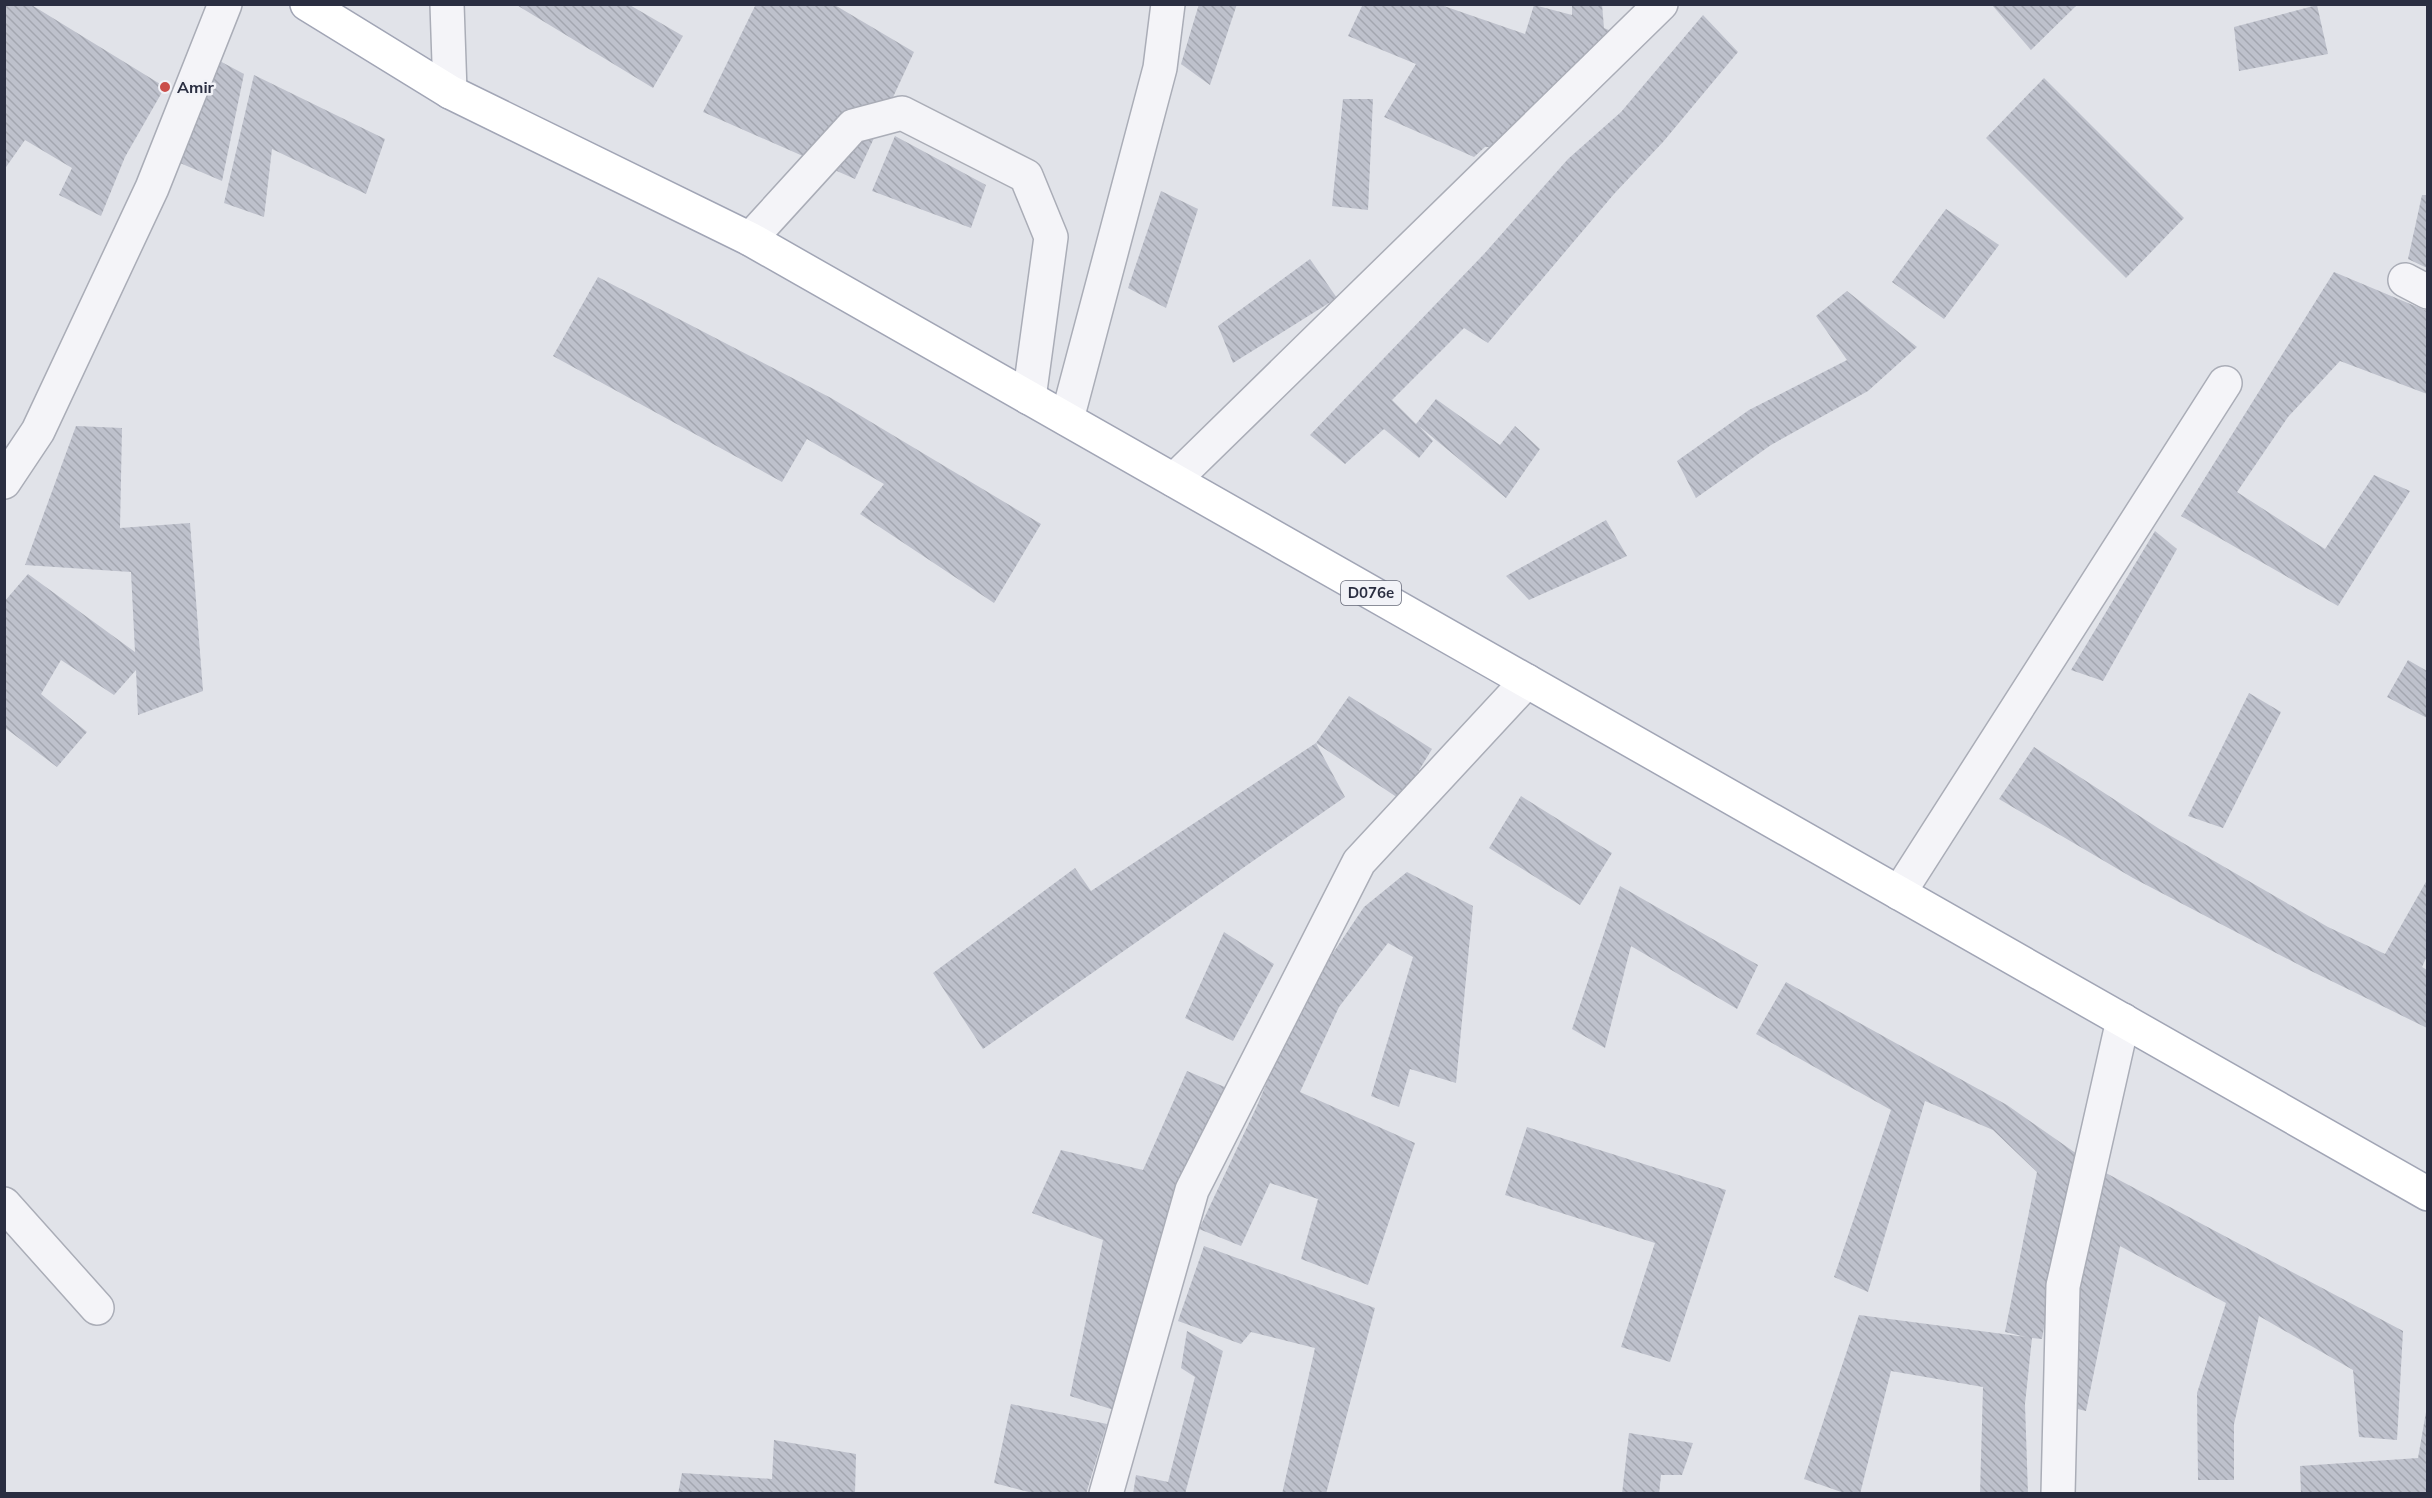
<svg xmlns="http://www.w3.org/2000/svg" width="2432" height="1498" font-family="Mulish,sans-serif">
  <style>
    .building { fill: url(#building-back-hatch) }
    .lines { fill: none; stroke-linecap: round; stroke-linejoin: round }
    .minor-casing { stroke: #aaadb7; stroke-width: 36 }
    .major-casing { stroke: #a1a5b5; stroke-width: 36 }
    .minor { stroke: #f4f4f8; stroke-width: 33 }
    .major { stroke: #fff; stroke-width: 33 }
    .poi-dot { fill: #ca4e4a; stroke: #f1f2f7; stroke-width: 2 }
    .labels { text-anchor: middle; stroke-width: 5; stroke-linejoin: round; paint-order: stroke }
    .shield { fill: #f1f2f7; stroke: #666978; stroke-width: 1.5 }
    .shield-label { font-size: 15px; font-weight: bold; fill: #2a2e41 }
    .poi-label { font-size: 16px; font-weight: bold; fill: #2a2e41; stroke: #f1f2f7; text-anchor: start }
  </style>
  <defs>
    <pattern id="building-back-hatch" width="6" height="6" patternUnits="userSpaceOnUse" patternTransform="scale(1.5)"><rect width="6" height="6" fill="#bec1cc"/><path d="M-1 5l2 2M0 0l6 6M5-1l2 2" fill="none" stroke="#a3a6b0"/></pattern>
  </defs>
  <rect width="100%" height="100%" fill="#e1e3e9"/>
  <path class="building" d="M4,4H30L165,87L125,157L101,216L59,195L72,168L25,140L4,170Z
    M515,4H628L683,36L653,88Z
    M756,4H833L914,52L855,179L703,112Z
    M1199,4H1237L1210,85L1181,64Z
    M1363,4H1438L1525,34L1534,5L1572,15V4H1602L1604,28L1618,34L1507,147H1485L1474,157L1384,117L1416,64L1348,36Z
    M1992,5H2077L2031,50Z
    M2317,5L2328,54L2239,71L2234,27Z
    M1703,15L1738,52L1663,142L1614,194L1488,343L1464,328L1392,400L1416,424L1436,399L1500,445L1515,426L1540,449L1506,498L1419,426L1433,441L1419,458L1384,429L1345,464L1310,435L1484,254L1568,159L1621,112Z
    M216,59L244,74L222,181L180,163Z
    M254,75L385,139L366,194L272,149L264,217L224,203Z
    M2044,78L2184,218L2126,278L1986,138Z
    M1343,99H1373L1368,210L1332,206Z
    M895,136L986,185L971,228L872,191Z
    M1161,191L1198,209L1166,308L1128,288Z
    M2422,195H2427V268L2408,259Z
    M1946,209L1999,245L1944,319L1892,282Z
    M1310,259L1337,298L1233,363L1218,326Z
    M2334,272L2427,311V394L2340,361L2288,417L2237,492L2325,549L2374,475L2410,491L2338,606L2181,516Z
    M598,277L831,398L1041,524L994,603L860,514L884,484L807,439L782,482L553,356Z
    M1847,291L1917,347L1868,391L1771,445L1696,498L1677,461L1749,410L1847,360L1816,316Z
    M76,426L122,428L120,528L190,523L203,691L138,715L136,670L114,695L61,660L41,694L87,732L57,767L4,727V602L28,574L135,652L131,572L25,565Z
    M1606,520L1627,556L1529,600L1506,576Z
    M2155,531L2177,549L2103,681L2071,670Z
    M2408,660L2427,671V718L2387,697Z
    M2249,693L2281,712L2223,828L2188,816Z
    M1349,696L1432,749L1401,800L1316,743Z
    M1316,743L1345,797L983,1049L933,973L1075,868L1091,891Z
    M2034,747L2164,832L2328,927L2385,954L2427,880V956L2422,967L2427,970V1028L2303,967L2133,878L1999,799Z
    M1521,796L1612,853L1580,905L1489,848Z
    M1407,872L1473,906L1456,1083L1410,1069L1399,1107L1371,1096L1413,957L1388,943L1339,1007L1300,1092L1415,1143L1368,1285L1301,1259L1318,1199L1270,1183L1241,1246L1199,1229L1257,1106L1300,1002L1364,907Z
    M1620,886L1758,965L1737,1009L1631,946L1605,1048L1572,1029Z
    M1224,932L1274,964L1233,1041L1185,1018Z
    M1786,982L2007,1105L2077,1154L2059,1240L2042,1339L2032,1338L2025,1404L2028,1494H1980L1983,1387L1891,1371L1860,1494H1847L1804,1479L1859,1315L2026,1337L2005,1332L2037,1172L1993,1130L1925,1101L1868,1292L1834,1277L1891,1110L1756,1034Z
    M1187,1071L1227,1088L1155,1260L1114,1410L1070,1396L1103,1240L1032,1213L1061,1150L1143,1170Z
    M1527,1127L1726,1190L1670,1362L1621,1347L1655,1243L1505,1195Z
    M2106,1173L2403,1331L2397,1440L2359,1437L2353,1370L2259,1316L2234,1424V1480H2198L2197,1393L2226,1303L2120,1246L2086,1411L2065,1406L2076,1227Z
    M1204,1246L1375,1308L1326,1494H1282L1315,1348L1251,1332L1241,1344L1178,1321Z
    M1187,1331L1223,1351L1185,1494H1133L1136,1475L1168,1482L1195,1377L1181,1368Z
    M1011,1404L1107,1424L1086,1494H1037L994,1483Z
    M2426,1412L2427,1494H2301L2300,1466L2418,1458Z
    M1629,1433L1693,1443L1682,1475H1661L1659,1494H1622Z
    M774,1440L856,1454L855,1494H678L682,1473L772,1479Z"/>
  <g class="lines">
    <g class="minor-casing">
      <path id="minor" d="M447,4L450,92
        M750,239L853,126L902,113L1026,176L1051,237L1029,398
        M2405,280L2428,292
        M1067,419L1160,68L1168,4
        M1174,480L1661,4
        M4,482L38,431L152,188L225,4
        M1899,893L2225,383
        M4,1204L97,1308
        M1106,1494L1192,1190L1359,862L1527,681
        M2058,1494L2063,1286L2123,1020"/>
    </g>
    <g class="major-casing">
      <path id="major" d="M307,4L450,92L750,239L2428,1194"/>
    </g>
    <use href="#minor" class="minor"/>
    <use href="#major" class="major"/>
  </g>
  <circle class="poi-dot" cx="165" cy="87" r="6"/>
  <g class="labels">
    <rect class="shield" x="1341" y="581" width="60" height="24" rx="4.5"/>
    <g class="shield-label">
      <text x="1371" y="598">D076e</text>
    </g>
    <g class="poi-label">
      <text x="177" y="93">Amir</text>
    </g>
  </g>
  <rect width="2432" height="1498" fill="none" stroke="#2a2e41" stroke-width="12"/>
</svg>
